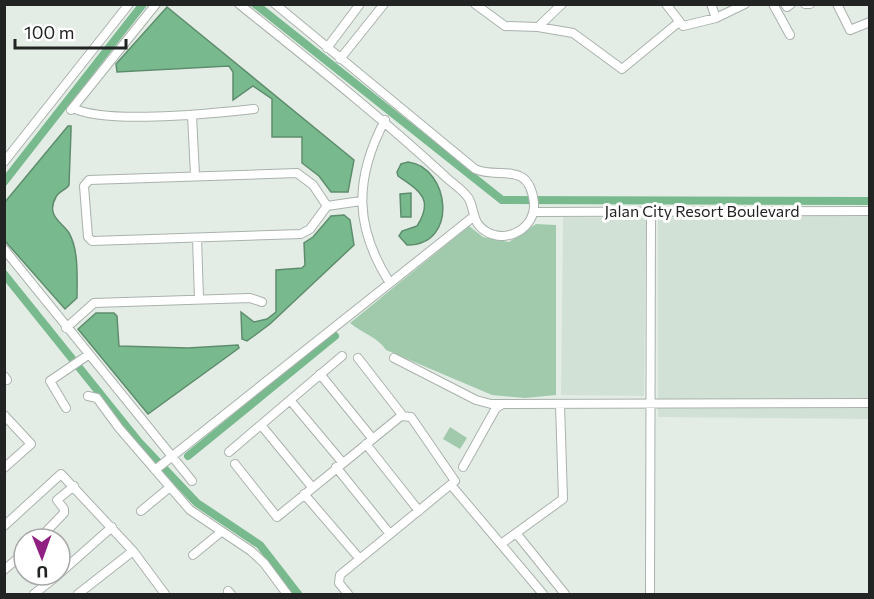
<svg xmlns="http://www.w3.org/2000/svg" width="874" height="599" font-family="Commissioner,sans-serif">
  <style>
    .built { fill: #d2e1d6 }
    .green { fill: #a0caab }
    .water { fill: #78ba8d; stroke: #5e8d6d; stroke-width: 1.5 }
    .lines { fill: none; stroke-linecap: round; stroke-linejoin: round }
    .canal { stroke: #78ba8d; stroke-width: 8 }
    .minor-casing { stroke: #aab2ac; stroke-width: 10 }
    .minor { stroke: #fff; stroke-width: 8 }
    .labels { text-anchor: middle; stroke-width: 6; stroke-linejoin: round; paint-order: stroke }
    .street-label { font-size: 16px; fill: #212422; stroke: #fff }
  </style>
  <rect width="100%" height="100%" fill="#e4ece6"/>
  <path class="built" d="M658,209L869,210V419L658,417Z
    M563,217L646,218L644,396L561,395Z"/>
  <path class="green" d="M536,224L556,225V395L525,398L492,395L386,350C379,338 362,333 350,323L469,226L483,237L509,242Z
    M450,427L467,438L460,449L443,439Z"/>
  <path class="water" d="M167,7L354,160L348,192H331L319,176L302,163V137H272V99L253,86L233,100V72L229,66L117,72L116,64Z
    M68,126H71V131L69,185C66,190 58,192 56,197C45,216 63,223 69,233C79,250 77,279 77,298L65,309L5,241V202Z
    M408,162C450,167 459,246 407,245L399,236L402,231L417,226C435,198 418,190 398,176L397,172L401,164Z
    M411,193V217H401L400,194Z
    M344,215L350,220L354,245L270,324L247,341L242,339L241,312L254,322L267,319L276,312V270L302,268L305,265L304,243L313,237L331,216Z
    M96,313H114L117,316L119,346L188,348L238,345L239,348L148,414L78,329Z"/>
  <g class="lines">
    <path class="canal" d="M255,4L502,200L870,201
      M4,182L143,4
      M4,274L139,442L197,503L260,545L298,594
      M188,456L335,336"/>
    <g class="minor-casing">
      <path id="minor" d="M239,4C310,61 381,117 448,179C455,185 467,193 470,201C475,214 473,224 487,232C508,244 536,227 534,203C529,159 498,180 475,169L275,4
        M475,4L505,26L538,27L562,4
        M666,4L683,26L716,18L745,4
        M711,4L716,18
        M773,4L790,35
        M785,4L787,7L791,4
        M805,4H810
        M837,4L850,30L870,22
        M538,27L573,33L622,69L679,22
        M327,48L360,4
        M340,59L384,4
        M73,108C107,125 214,113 254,109
        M71,110L156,4
        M192,115L195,175
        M385,120C354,179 354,227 390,283
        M4,162L129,4
        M327,206L313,185L297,173L89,180L84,186L88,237L92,241L301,234L310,229L327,206L361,201
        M534,212L870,211
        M197,238L199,299
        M4,249L192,481
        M66,328L94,303L250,298L262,302
        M358,358L403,416
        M394,358L476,400L491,404L870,403
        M320,374L372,438
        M4,376L7,380
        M88,396L97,398L119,428L190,510L251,551L264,563L287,594
        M290,400L342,462
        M66,408L50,381L88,355
        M4,415L31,444L4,468
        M261,425L312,487
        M366,444L419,511
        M229,452L342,356
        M235,464L277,517L401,416L411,417L455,481L340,575L339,583L348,594
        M336,467L390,534
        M463,467L496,408L501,405
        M155,470L473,217
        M451,485L543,594
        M304,494L359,558
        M141,511L170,487
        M4,526L61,474L133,551L165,594
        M516,533L565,594
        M39,539L64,513V509L57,500L74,486
        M501,544L563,499L560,404
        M193,555L221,532
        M4,570L24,553
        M60,573L112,527
        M228,591L231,594
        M34,594L58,575
        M78,594L133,551
        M650,594L651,210"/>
    </g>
    <use href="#minor" class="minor"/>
  </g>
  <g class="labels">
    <g class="street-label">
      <text x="702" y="217">Jalan City Resort Boulevard</text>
    </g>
  </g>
  <rect width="874" height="599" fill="none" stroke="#212422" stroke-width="12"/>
  <g transform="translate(42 557) rotate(179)"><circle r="28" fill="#ffffff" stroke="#a6a7a7" stroke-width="1.5"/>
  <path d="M0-4.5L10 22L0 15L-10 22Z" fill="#8f2082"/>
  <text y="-9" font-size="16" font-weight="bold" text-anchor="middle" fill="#212422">U</text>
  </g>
  <path d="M15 39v9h111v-9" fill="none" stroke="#212422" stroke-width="3"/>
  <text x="24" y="39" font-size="18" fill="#212422" stroke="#ffffff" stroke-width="4.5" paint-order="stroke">100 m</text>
</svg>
